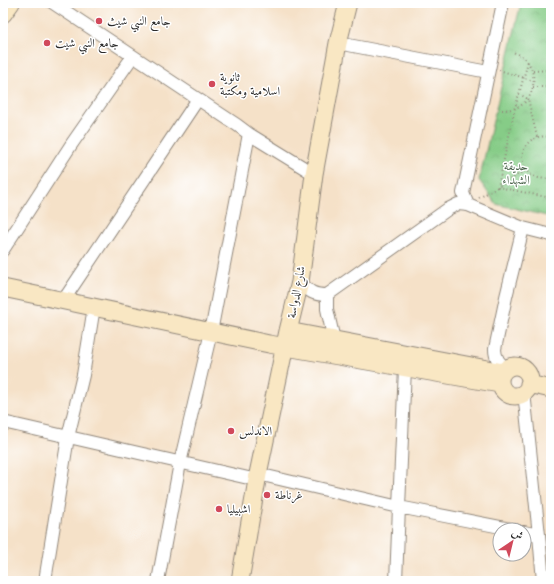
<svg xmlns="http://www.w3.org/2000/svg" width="554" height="584" font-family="'Libre Caslon Text',Amiri,serif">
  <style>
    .park { fill: url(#park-crowns); stroke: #587c59 }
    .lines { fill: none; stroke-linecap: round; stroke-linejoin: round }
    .street-casing { stroke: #90867a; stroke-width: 14 }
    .secondary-casing { stroke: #90867a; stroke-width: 19 }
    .path { stroke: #90867a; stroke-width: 2; stroke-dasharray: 1 3; stroke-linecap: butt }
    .street { stroke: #fff; stroke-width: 12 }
    .secondary { stroke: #f9e7c3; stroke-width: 17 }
    .poi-dot { fill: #d1495b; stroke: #fff; stroke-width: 1.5 }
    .labels { text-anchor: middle; stroke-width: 3; stroke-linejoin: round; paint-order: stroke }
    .poi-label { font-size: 12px; fill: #2b2b2b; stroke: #fff; text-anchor: start }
    .park-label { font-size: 12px; fill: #4b634b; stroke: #fff }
    .street-label { font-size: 12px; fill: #2b2b2b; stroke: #fff }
  </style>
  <defs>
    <pattern id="park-crowns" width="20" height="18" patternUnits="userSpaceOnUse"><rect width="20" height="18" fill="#86cc87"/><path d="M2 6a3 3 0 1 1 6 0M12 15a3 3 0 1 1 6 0" fill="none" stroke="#74af75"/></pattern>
  </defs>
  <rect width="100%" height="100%" fill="#fff"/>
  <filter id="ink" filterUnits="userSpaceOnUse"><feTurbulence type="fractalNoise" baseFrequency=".025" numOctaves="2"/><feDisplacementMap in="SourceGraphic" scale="8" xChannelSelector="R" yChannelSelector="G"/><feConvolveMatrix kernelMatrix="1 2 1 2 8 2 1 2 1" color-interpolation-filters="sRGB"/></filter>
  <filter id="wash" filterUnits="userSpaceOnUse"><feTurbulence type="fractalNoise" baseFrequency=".012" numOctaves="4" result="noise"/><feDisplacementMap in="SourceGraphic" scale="16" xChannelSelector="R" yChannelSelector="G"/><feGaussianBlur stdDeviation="0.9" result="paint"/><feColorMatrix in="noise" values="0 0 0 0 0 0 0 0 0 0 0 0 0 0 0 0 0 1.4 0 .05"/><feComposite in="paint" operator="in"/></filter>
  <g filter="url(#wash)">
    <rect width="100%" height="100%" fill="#f5e1c8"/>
    <path class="park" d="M521,3H551V217L496,204L479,180Z"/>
  </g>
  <g filter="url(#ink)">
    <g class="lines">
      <g class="street-casing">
        <path id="street" d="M53,3L237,125L249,134L314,174
          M503,3L463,193L468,205L523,228L551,235
          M338,43L488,72
          M3,250L71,145L133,56
          M300,282C310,292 313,295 327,295L448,209L458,204L468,205
          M327,295V309L334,340
          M63,301L198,99
          M507,369C499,364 495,358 495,349L506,297L523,228
          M524,392L539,535L543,581
          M3,422L257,480
          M258,474L399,507L516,530
          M524,532L539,535
          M45,581L68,437L83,375L94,307
          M158,581L180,463L211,332L249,134
          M396,581L399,507L405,368"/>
      </g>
      <g class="secondary-casing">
        <path id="secondary" d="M3,14L11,3
          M3,288L269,344L500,384
          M288,331L503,372
          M500 381a15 15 0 1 1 30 0a15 15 0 1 1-30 0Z
          M529,384L551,389
          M240,581L258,474L288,331L300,282L314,174L338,43L348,3"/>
      </g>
      <path class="path" d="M528,62L515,108L498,187L551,198
        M499,70L534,81
        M533,71L551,70
        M533,87H551
        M519,94L528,99L537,137
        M502,110C508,110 514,109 520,106C538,95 538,66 520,55C518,54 514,53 512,51
        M551,137C513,130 513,185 551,178
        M479,198L526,170"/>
      <use href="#street" class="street"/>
      <use href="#secondary" class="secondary"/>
    </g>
  </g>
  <g class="poi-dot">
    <circle cx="99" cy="21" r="4"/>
    <circle cx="47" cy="43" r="4"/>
    <circle cx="212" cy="84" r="4"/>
    <circle cx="231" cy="431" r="4"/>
    <circle cx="267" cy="495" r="4"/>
    <circle cx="219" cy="509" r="4"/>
  </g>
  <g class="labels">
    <g class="poi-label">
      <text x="107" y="25">جامع النبي شيث</text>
      <text x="55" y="47">جامع النبي شيت</text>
      <text x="220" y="81">ثانوية<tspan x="220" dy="14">اسلامية ومكتبة</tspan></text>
      <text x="239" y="435">الاندلس</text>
      <text x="275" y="499">غرناطة</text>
      <text x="227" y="513">اشبيليا</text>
    </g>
    <g class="park-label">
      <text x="516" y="170">حديقة<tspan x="516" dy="14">الشهداء</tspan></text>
    </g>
    <g class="street-label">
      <text transform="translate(296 292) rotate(-79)" y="4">شارع الدواسة</text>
    </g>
  </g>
  <rect width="554" height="584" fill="none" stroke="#fff" stroke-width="16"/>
  <g transform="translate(512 542) rotate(35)"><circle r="19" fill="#ffffff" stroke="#aaaaaa"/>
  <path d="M0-3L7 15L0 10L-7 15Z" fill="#d1495b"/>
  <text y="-6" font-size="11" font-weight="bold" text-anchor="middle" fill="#2b2b2b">ش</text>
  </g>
</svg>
